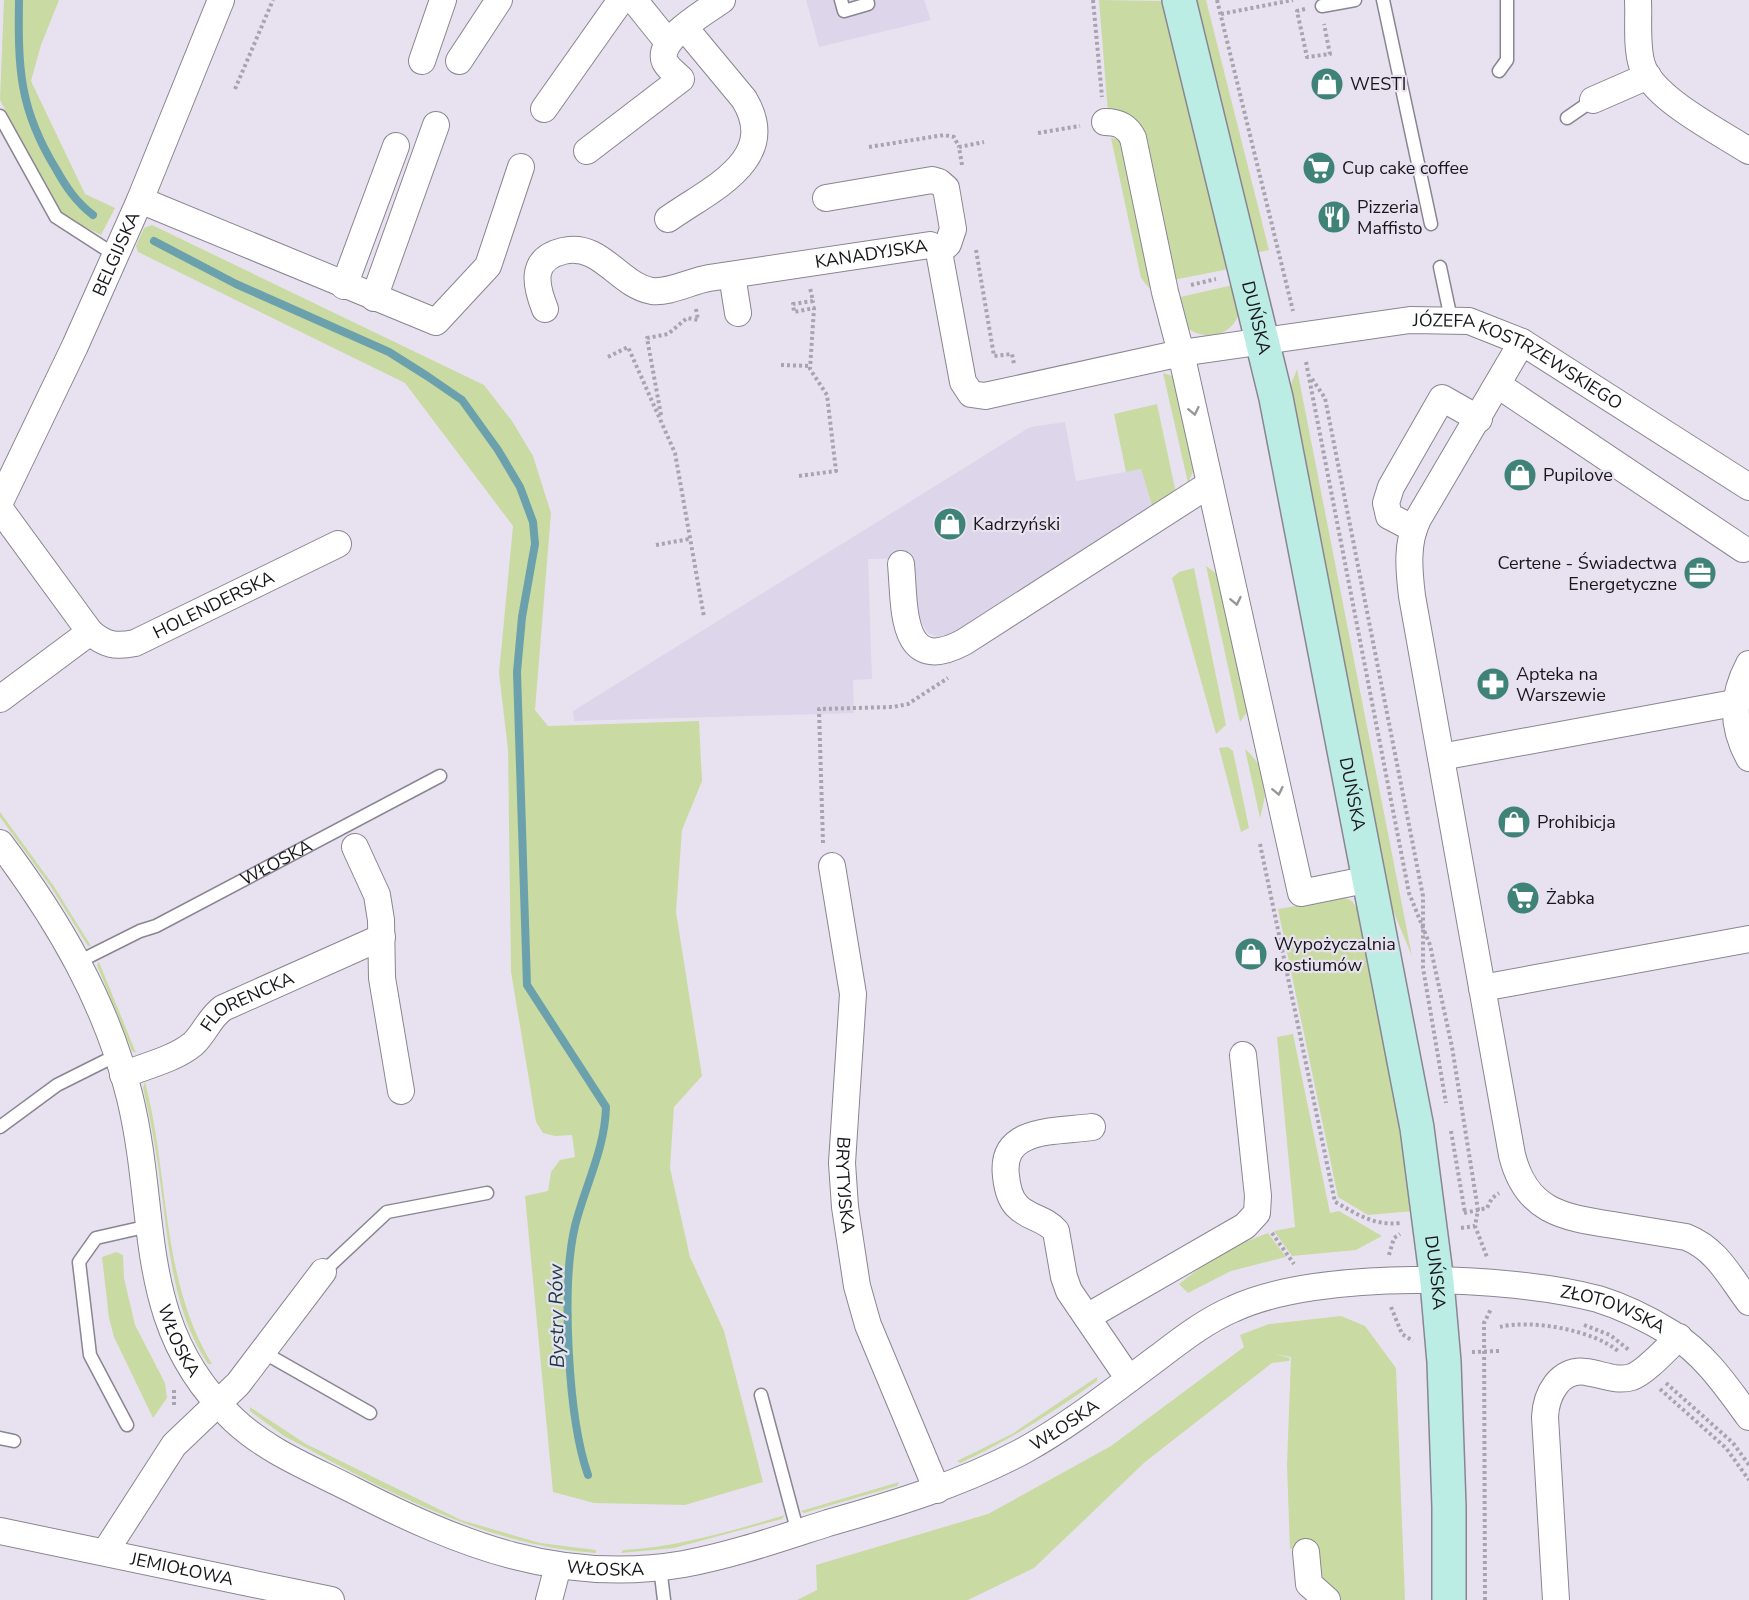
<svg xmlns="http://www.w3.org/2000/svg" width="1749" height="1600" font-family="'Nunito Sans',sans-serif">
  <style>
    .built { fill: #ddd5ea }
    .green { fill: #cadaa3 }
    .lines { fill: none; stroke-linecap: round; stroke-linejoin: round }
    .stream { stroke: #6ba0ad; stroke-width: 8 }
    .lane-casing { stroke: #8a8592; stroke-width: 15 }
    .street-casing { stroke: #8a8592; stroke-width: 28 }
    .secondary-casing { stroke: #8a8592; stroke-width: 36 }
    .path { stroke: #a8a4af; stroke-width: 4; stroke-dasharray: 3 3; stroke-linecap: butt }
    .lane { stroke: #fff; stroke-width: 12 }
    .street { stroke: #fff; stroke-width: 26 }
    .secondary { stroke: #bcede4; stroke-width: 33 }
    .oneway { stroke: #979798 }
    .labels { text-anchor: middle; stroke-width: 4.5; stroke-linejoin: round; paint-order: stroke }
    .poi-label { font-size: 18px; fill: #18171b; stroke: #e8e2f0; text-anchor: start }
    .street-label { font-size: 18px; fill: #18171b; stroke: #e8e2f0 }
    .water-label { font-size: 20px; font-style: italic; fill: #173b43; stroke: #e8e2f0 }
  </style>
  <rect width="100%" height="100%" fill="#e8e2f0"/>
  <path class="built" d="M806,0H924L931,20L819,47Z
    M1065,422L1076,481L1141,469L1153,509L959,634L940,638L928,633L918,617L912,558L868,559L872,679L853,680L854,713L574,721L573,711L1030,427Z"/>
  <path class="green" d="M4,0H59L41,45L31,81L85,194L115,208L101,235L61,215L0,100Z
    M1099,0L1162,1L1229,269L1173,280L1142,147L1108,113Z
    M1192,0H1206L1269,250L1254,253Z
    M1111,138L1123,140L1157,286L1150,289L1141,278Z
    M152,225L484,385L512,421L533,456L551,513L535,710L548,726L699,721L702,781L682,830L676,912L702,1076L674,1107L670,1168L690,1257L724,1331L763,1482L685,1505L594,1503L553,1492L525,1196L548,1191L551,1172L560,1160L575,1157L572,1135L555,1136L543,1133L536,1122L511,972L508,750L499,673L513,526L405,383L138,252L136,246L144,228Z
    M1233,285L1238,316C1229,339 1197,342 1182,322C1178,316 1178,306 1176,298Z
    M1297,369L1412,956L1386,894L1290,387Z
    M1163,373L1175,377L1194,469L1188,483Z
    M1157,404L1176,493L1153,509L1141,469L1126,472L1114,414Z
    M1206,566L1217,574L1248,711L1240,722Z
    M1194,568L1226,725L1216,734L1172,578L1179,572Z
    M1228,747L1233,751L1249,828L1241,832L1219,748Z
    M1245,749C1269,771 1268,788 1260,818Z
    M0,812L53,885L91,946H88L51,887L0,817Z
    M1345,898L1352,901L1360,913L1395,1093L1414,1211L1368,1215L1338,1197L1278,909Z
    M99,962L136,1053L132,1051L97,965Z
    M1293,1034L1330,1213L1339,1211L1382,1236L1356,1250L1292,1256L1274,1231L1295,1227L1277,1037Z
    M145,1082C170,1177 160,1278 212,1364H208C173,1311 169,1249 161,1188C157,1154 151,1121 143,1088Z
    M1268,1233L1286,1257L1231,1271L1188,1293L1179,1284L1222,1251Z
    M116,1252L123,1255L124,1278L135,1325L165,1383L167,1398L153,1418L114,1337L109,1318L102,1257Z
    M1341,1316L1365,1326L1396,1368L1405,1600H1338L1317,1580L1314,1548L1290,1549L1287,1465L1291,1357L1275,1354L1290,1358L1289,1361L1272,1363L1145,1462L1034,1568L968,1600H797L817,1590L816,1565L988,1514L1111,1446L1244,1347L1240,1335L1269,1324Z
    M1097,1377V1381C1053,1412 1009,1441 960,1463L957,1461L1012,1434Z
    M250,1407L306,1444L461,1520L540,1543L596,1550V1553C482,1545 382,1489 284,1436L250,1411Z
    M899,1482L897,1486L804,1513L801,1511Z
    M785,1515L782,1519L674,1548L621,1553L623,1550C679,1547 731,1531 785,1515Z"/>
  <g class="lines">
    <path class="stream" d="M19,0C18,68 19,109 56,169C66,187 76,202 93,215
      M154,241L236,284L389,352L427,376L462,400L498,450L520,487L533,522L535,544L522,617L517,672L527,985L606,1107C605,1149 585,1186 575,1226C561,1285 568,1418 588,1475"/>
    <g class="lane-casing">
      <g id="lane">
        <path d="M841,0L844,11L868,4L867,0"/>
        <path d="M1383,0L1431,224"/>
        <path d="M1322,6L1355,0"/>
        <path d="M1499,71L1507,60V0"/>
        <path d="M0,116L56,217L115,255"/>
        <path d="M1567,118L1593,100"/>
        <path d="M1440,267L1451,319"/>
        <path id="s1" d="M78,962L140,931L156,926L440,776"/>
        <path d="M0,1127L57,1085L117,1055"/>
        <path d="M323,1272L387,1212L487,1193"/>
        <path d="M261,1351L370,1413"/>
        <path d="M761,1395L798,1533"/>
        <path d="M127,1425L90,1355L79,1262L96,1238L149,1226"/>
        <path d="M0,1438L14,1441"/>
        <path d="M660,1567L664,1600"/>
      </g>
    </g>
    <g class="street-casing">
      <g id="street">
        <path d="M634,0L667,41"/>
        <path d="M1638,0C1639,20 1636,46 1642,65C1653,99 1720,132 1749,151"/>
        <path d="M422,61L443,0"/>
        <path d="M459,61L499,0"/>
        <path d="M1593,100L1648,76"/>
        <path d="M544,109L621,0"/>
        <path id="s2" d="M1105,122C1118,122 1127,126 1133,138L1165,292L1181,353L1410,320L1469,321L1522,342L1749,487"/>
        <path d="M587,151L681,79C676,74 668,68 665,62C655,40 707,11 722,0"/>
        <path d="M826,198L932,180L939,182L946,188L953,229L948,244L939,252"/>
        <path d="M140,200L436,322L488,266L521,167"/>
        <path d="M668,219C710,189 781,160 744,99L685,28"/>
        <path d="M732,275L738,313"/>
        <path d="M344,286L396,146"/>
        <path d="M374,298L436,125"/>
        <path id="s3" d="M545,309C535,284 530,259 563,251C601,242 618,285 652,291C670,293 691,281 709,278C782,267 856,256 930,245L937,248L939,252L963,382L971,394L985,396L1181,353L1301,893L1370,879"/>
        <path d="M1522,342L1418,519C1406,543 1409,571 1412,596L1512,1155C1526,1211 1561,1217 1613,1225C1637,1229 1661,1233 1686,1237C1717,1249 1730,1277 1749,1302"/>
        <path d="M1498,385L1743,549"/>
        <path id="s4" d="M0,502L75,346L140,200L221,0"/>
        <path d="M0,509L90,632L0,699"/>
        <path d="M1414,529L1389,516L1386,503L1391,487L1442,398L1479,419"/>
        <path d="M901,564C905,606 899,677 964,642L1210,484"/>
        <path id="s5" d="M90,632C105,645 115,647 135,643L338,544"/>
        <path d="M1749,664C1732,696 1731,725 1749,758"/>
        <path d="M1441,757L1734,703"/>
        <path id="s6" d="M0,843C58,920 107,1003 130,1098C159,1218 134,1326 234,1420C268,1452 312,1469 353,1490C460,1545 561,1585 684,1564C733,1555 781,1538 828,1523C895,1504 961,1484 1023,1451C1070,1425 1113,1391 1156,1359C1180,1341 1205,1321 1233,1309C1318,1269 1508,1275 1598,1299C1624,1307 1648,1319 1671,1333C1704,1353 1727,1387 1749,1417"/>
        <path d="M355,847L377,895L381,920L382,978L401,1091"/>
        <path id="s7" d="M832,866L853,994L842,1163L845,1207L857,1286L868,1325L937,1490"/>
        <path d="M1482,988L1749,939"/>
        <path id="s8" d="M123,1075C145,1066 175,1059 193,1044C205,1033 209,1018 223,1008L382,937"/>
        <path d="M1092,1127C1055,1132 1000,1127 1006,1176C1007,1186 1010,1199 1017,1206C1028,1218 1045,1218 1056,1231L1064,1277L1069,1291L1129,1379"/>
        <path d="M1087,1317L1245,1226L1257,1213L1258,1196L1243,1055"/>
        <path id="s9" d="M0,1531L331,1600"/>
        <path d="M105,1552L174,1445L238,1384L323,1272"/>
        <path d="M1306,1552L1309,1584L1327,1600"/>
        <path d="M549,1600L558,1566"/>
        <path d="M1556,1600L1545,1417C1546,1395 1559,1368 1586,1372C1602,1374 1616,1382 1632,1377C1646,1372 1667,1348 1679,1337"/>
      </g>
    </g>
    <g class="secondary-casing">
      <g id="secondary">
        <path id="s10" d="M1179,0L1276,398L1417,1128L1437,1282L1444,1362L1449,1507V1600"/>
      </g>
    </g>
    <path class="path" d="M1093,0L1102,97
      M1217,0L1293,311
      M1305,9L1297,11L1307,57L1330,54L1324,24
      M1221,14L1293,0
      M235,89L273,0
      M1038,133L1080,126
      M869,147L944,135L954,137L959,147
      M962,165L959,147L984,142
      M976,250L994,356L1012,354L1014,364
      M1191,285L1216,279
      M608,357L628,347L675,453L704,617
      M1306,362L1409,893L1430,945L1452,1047L1478,1210L1475,1226L1487,1257
      M781,365L810,366
      M1312,379L1325,398L1423,896V968L1446,1103
      M661,415L647,338L668,334L687,318L698,320L696,309
      M799,476L836,471L827,395L810,369L814,308L794,312L793,304L813,301L810,288
      M656,545L689,539
      M823,843L819,709L893,707L908,704L948,678
      M1260,844L1335,1202C1357,1214 1374,1226 1400,1223
      M1451,1131L1465,1213
      M1464,1213L1487,1208L1492,1198L1499,1193
      M1461,1228L1475,1226
      M1272,1233L1294,1264
      M1389,1255L1394,1238L1400,1234
      M1391,1307L1402,1334L1413,1341
      M1584,1325L1610,1335L1629,1350
      M1500,1327C1530,1319 1595,1330 1619,1352
      M1472,1352L1499,1351
      M1666,1383L1733,1443L1749,1465
      M1660,1389L1726,1448L1749,1480
      M174,1390V1407
      M1485,1600L1484,1323L1491,1309"/>
    <use href="#lane" class="lane"/>
    <use href="#street" class="street"/>
    <use href="#secondary" class="secondary"/>
  </g>
  <defs><path id="oneway-chevron" d="M-2-3.5L2.5 0L-2 3.5" fill="none" stroke-width="1.6" stroke-linecap="round" stroke-linejoin="round" transform="scale(1.5)"/></defs>
  <g class="oneway">
    <use href="#oneway-chevron" transform="translate(1194 411) rotate(78)"/>
    <use href="#oneway-chevron" transform="translate(1236 601) rotate(78)"/>
    <use href="#oneway-chevron" transform="translate(1278 791) rotate(78)"/>
  </g>
  <defs>
    <g id="shop-disc" transform="scale(1.725)"><circle r="9.5" fill="#3f8378" stroke="#e8e2f0"/><path d="M-5-2.5h2.3a2.7 3.5 0 0 1 5.4 0H5L5.5 6h-11ZM-1.5-2.5h3a1.5 2.3 0 0 0-3 0Z" fill="#fff"/></g>
    <g id="supermarket-disc" transform="scale(1.725)"><circle r="9.5" fill="#3f8378" stroke="#e8e2f0"/><path d="M-6-5.5h2.5l.6 2H6L4.5 2H-2.5L-4.4-4H-6ZM-1.5 3.2a1.3 1.3 0 1 0 .1 0ZM3 3.2a1.3 1.3 0 1 0 .1 0Z" fill="#fff"/></g>
    <g id="restaurant-disc" transform="scale(1.725)"><circle r="9.5" fill="#3f8378" stroke="#e8e2f0"/><path d="M-5-6h1v4h1v-4h1v4h1v-4h1v5L-1.5 .5V6h-2V.5L-5-1ZM5-6V6H3V1.5H1.5Q1.5-4 5-6Z" fill="#fff"/></g>
    <g id="office-disc" transform="scale(1.725)"><circle r="9.5" fill="#3f8378" stroke="#e8e2f0"/><path d="M-6-3h4V-5.5h4V-3h4V5H-6ZM-1-4.5V-3h2v-1.5ZM-6 0V1H6V0Z" fill="#fff"/></g>
    <g id="pharmacy-disc" transform="scale(1.725)"><circle r="9.5" fill="#3f8378" stroke="#e8e2f0"/><path d="M-2-6h4v4h4v4h-4v4h-4v-4h-4v-4h4Z" fill="#fff"/></g>
  </defs>
  <g fill-rule="evenodd">
    <use href="#shop-disc" x="1327" y="84"/>
    <use href="#supermarket-disc" x="1319" y="168"/>
    <use href="#restaurant-disc" x="1334" y="217"/>
    <use href="#shop-disc" x="1520" y="475"/>
    <use href="#shop-disc" x="950" y="524"/>
    <use href="#office-disc" x="1700" y="573"/>
    <use href="#pharmacy-disc" x="1493" y="684"/>
    <use href="#shop-disc" x="1514" y="822"/>
    <use href="#supermarket-disc" x="1523" y="898"/>
    <use href="#shop-disc" x="1251" y="954"/>
  </g>
  <g class="labels">
    <g class="poi-label">
      <text x="1350" y="90">WESTI</text>
      <text x="1342" y="174">Cup cake coffee</text>
      <text x="1357" y="213">Pizzeria<tspan x="1357" dy="21">Maffisto</tspan></text>
      <text x="1543" y="481">Pupilove</text>
      <text x="973" y="530">Kadrzyński</text>
      <text x="1677" y="569" text-anchor="end">Certene - Świadectwa<tspan x="1677" dy="21">Energetyczne</tspan></text>
      <text x="1516" y="680">Apteka na<tspan x="1516" dy="21">Warszewie</tspan></text>
      <text x="1537" y="828">Prohibicja</text>
      <text x="1546" y="904">Żabka</text>
      <text x="1274" y="950">Wypożyczalnia<tspan x="1274" dy="21">kostiumów</tspan></text>
    </g>
    <g class="street-label">
      <text dy="6" stroke="none"><textPath href="#s4" startOffset="274">BELGIJSKA</textPath></text>
      <text dy="6" stroke="none"><textPath href="#s3" startOffset="396">KANADYJSKA</textPath></text>
      <text dy="6" stroke="none"><textPath href="#s10" startOffset="327">DUŃSKA</textPath></text>
      <text dy="6" stroke="none"><textPath href="#s2" startOffset="604">JÓZEFA KOSTRZEWSKIEGO</textPath></text>
      <text dy="6" stroke="none"><textPath href="#s5" startOffset="136">HOLENDERSKA</textPath></text>
      <text dy="6" stroke="none"><textPath href="#s10" startOffset="813">DUŃSKA</textPath></text>
      <text dy="6" stroke="none"><textPath href="#s1" startOffset="222">WŁOSKA</textPath></text>
      <text dy="6" stroke="none"><textPath href="#s8" startOffset="148">FLORENCKA</textPath></text>
      <text dy="6" stroke="none"><textPath href="#s7" startOffset="321">BRYTYJSKA</textPath></text>
      <text dy="6" stroke="none"><textPath href="#s10" startOffset="1299">DUŃSKA</textPath></text>
      <text dy="6" stroke="none"><textPath href="#s6" startOffset="2118">ZŁOTOWSKA</textPath></text>
      <text dy="6" stroke="none"><textPath href="#s6" startOffset="537">WŁOSKA</textPath></text>
      <text dy="6" stroke="none"><textPath href="#s6" startOffset="1526">WŁOSKA</textPath></text>
      <text dy="6" stroke="none"><textPath href="#s6" startOffset="1040">WŁOSKA</textPath></text>
      <text dy="6" stroke="none"><textPath href="#s9" startOffset="186">JEMIOŁOWA</textPath></text>
    </g>
    <g class="water-label">
      <text transform="translate(556 1316) rotate(-91)" y="7">Bystry Rów</text>
    </g>
  </g>
</svg>
